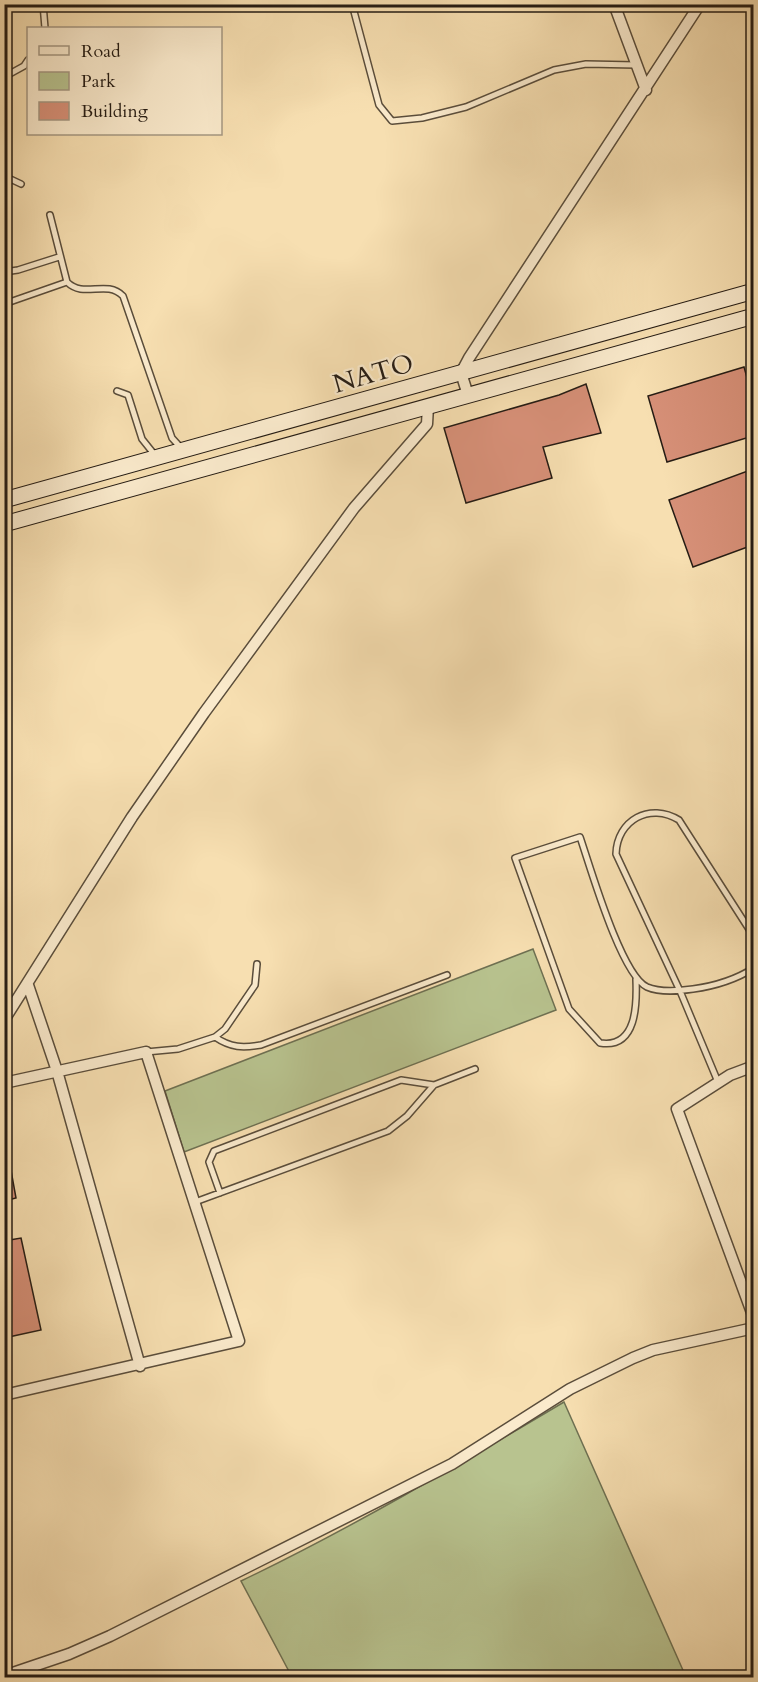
<svg xmlns="http://www.w3.org/2000/svg" width="758" height="1682" font-family="Cardo,serif">
  <style>
    .green { fill: #b8c38f; stroke: #6e7052; stroke-width: 1.5 }
    .building { fill: #d79078; stroke: #251c14; stroke-width: 1.5 }
    .lines { fill: none; stroke-linecap: round; stroke-linejoin: round }
    .service-casing { stroke: #5a4d3b; stroke-width: 8 }
    .minor-casing { stroke: #5a4d3b; stroke-width: 13 }
    .secondary-casing { stroke: #251c14; stroke-width: 17 }
    .service { stroke: #faeacc; stroke-width: 5 }
    .minor { stroke: #faeacc; stroke-width: 10 }
    .secondary { stroke: #faeacc; stroke-width: 15 }
    .labels { text-anchor: middle; stroke-width: 4.5; stroke-linejoin: round; paint-order: stroke }
    .street-label { font-size: 26px; fill: #251c14; stroke: #faeacc }
  </style>
  <rect width="100%" height="100%" fill="#f7dfb1"/>
  <filter id="stains"><feTurbulence type="fractalNoise" baseFrequency=".00333" numOctaves="4"/><feColorMatrix values="0 0 0 0 .2 0 0 0 0 .09 0 0 0 0 .02 0 0 0 .5 -.17"/></filter>
  <radialGradient id="worn" r=".72"><stop offset=".6" stop-color="#630" stop-opacity="0"/><stop offset="1" stop-color="#630" stop-opacity=".3"/></radialGradient>
  <path class="green" d="M533,949L556,1010L184,1152L165,1091Z
    M564,1402L686,1677H292L241,1581C352,1528 458,1465 564,1402Z"/>
  <path class="building" d="M744,367L753,399V436L667,462L648,396Z
    M586,384L601,433L543,447L552,478L466,503L444,428L559,395Z
    M753,469V545L693,567L669,500Z
    M10,1165L16,1198L4,1201V1166Z
    M21,1238L41,1330L4,1338V1241Z"/>
  <g class="lines">
    <g class="service-casing">
      <path id="service" d="M43,4L45,28
        M352,4L379,105L392,121L422,118L466,107L554,70L586,64L636,65
        M4,77L24,66L28,60
        M4,176L21,184
        M50,215L67,282C84,299 106,279 123,296L172,438L182,449
        M4,272L18,270L59,257
        M4,304L67,282
        M117,391L128,395L142,439L154,454
        M636,979C637,1004 637,1049 600,1043L569,1009L515,858L580,837C590,866 621,975 647,987C661,993 679,991 693,989C715,986 735,980 754,968
        M215,1037C231,1048 243,1048 261,1045L447,975
        M146,1052L178,1049L215,1037L225,1029L255,985L257,964
        M718,1082L680,991L616,854C617,820 650,802 679,820L754,937
        M220,1193L209,1162L214,1151L401,1080L434,1085
        M195,1202L388,1131L407,1116L434,1085L475,1069"/>
    </g>
    <g class="minor-casing">
      <path id="minor" d="M614,4L646,90
        M468,395L461,373L469,358L700,4
        M28,985L57,1071L140,1366
        M4,1020L132,817L204,713L354,508L427,424L428,406
        M754,1066L730,1075L677,1109L754,1318
        M4,1083L146,1052L239,1341L4,1395
        M4,1676L69,1654L110,1636L452,1464L570,1389L633,1358L653,1350L754,1328"/>
    </g>
    <g class="secondary-casing">
      <path id="secondary" d="M4,500L754,291
        M4,524L754,316"/>
    </g>
    <use href="#service" class="service"/>
    <use href="#minor" class="minor"/>
    <use href="#secondary" class="secondary"/>
  </g>
  <g class="labels">
    <g class="street-label">
      <text transform="translate(373 373) rotate(-16)" y="9">ΝΑΤΟ</text>
    </g>
  </g>
  <rect width="758" height="1682" fill="none" stroke="#f7dfb1" stroke-width="24"/>
  <rect x="6" y="6" width="746" height="1670" fill="none" stroke="#251c14" stroke-width="3"/>
  <rect x="12" y="12" width="734" height="1658" fill="none" stroke="#251c14" stroke-width="1.5"/>
  <rect x="27" y="27" width="195" height="108" fill="#faeacc" stroke="#a59882" stroke-width="1.5"/>
  <rect x="39" y="46" width="30" height="9" fill="#faeacc" stroke="#a59882" stroke-width="1.5"/>
  <text x="81" y="57" font-size="18" fill="#251c14">Road</text>
  <rect x="39" y="72" width="30" height="18" fill="#b8c38f" stroke="#a59882" stroke-width="1.5"/>
  <text x="81" y="87" font-size="18" fill="#251c14">Park</text>
  <rect x="39" y="102" width="30" height="18" fill="#d79078" stroke="#a59882" stroke-width="1.5"/>
  <text x="81" y="117" font-size="18" fill="#251c14">Building</text>
  <rect width="100%" height="100%" filter="url(#stains)"/>
  <rect width="100%" height="100%" fill="url(#worn)"/>
</svg>
